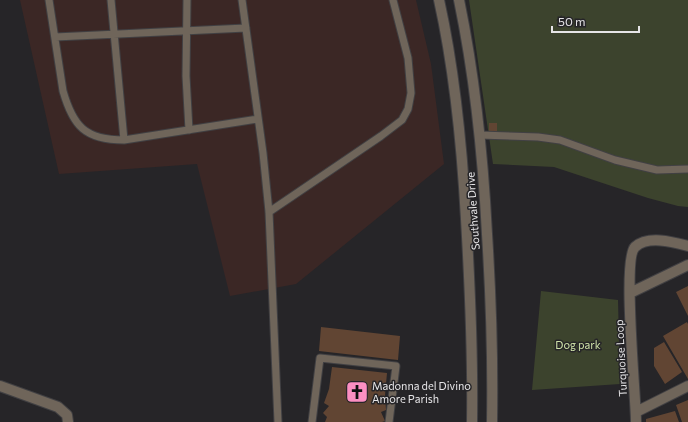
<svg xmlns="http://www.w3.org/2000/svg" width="688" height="422" font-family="Commissioner,sans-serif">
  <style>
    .industrial { fill: #3b2725 }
    .green { fill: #3c432d }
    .building { fill: #614533 }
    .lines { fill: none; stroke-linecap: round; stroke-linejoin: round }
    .service-casing { stroke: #414043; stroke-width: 9 }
    .minor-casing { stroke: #414043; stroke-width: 12 }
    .tertiary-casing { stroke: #414043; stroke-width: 12 }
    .service { stroke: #6f655a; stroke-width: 7 }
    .minor { stroke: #6f655a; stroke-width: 10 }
    .tertiary { stroke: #6f655a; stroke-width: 10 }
    .labels { text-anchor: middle; stroke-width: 3; stroke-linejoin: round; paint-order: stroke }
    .street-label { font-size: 11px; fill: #e6e5e7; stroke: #262528 }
    .park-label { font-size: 11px; fill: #d0e3a9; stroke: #262528 }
    .poi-label { font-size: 11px; fill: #e6e5e7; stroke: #262528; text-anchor: start }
  </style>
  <rect width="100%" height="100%" fill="#262528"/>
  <path class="industrial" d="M20,0H416L431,64L444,164L296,284L230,296L197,164L59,174Z"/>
  <path class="green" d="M469,0H688V207L678,206L648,198L554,167L493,164Z
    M541,291L618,300L620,384L532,390Z"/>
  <path class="building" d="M489,123H497V132L489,133Z
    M688,286V316L676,292Z
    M687,322L688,324V379L663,336Z
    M321,327L400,336L398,360L319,351Z
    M664,342L682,372L665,384L654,366V348Z
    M332,367L387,373L385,395L386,410L381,412L385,421L382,422H325L327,417L323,413L329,406L324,403L329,389Z
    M688,400V422H682L676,405Z
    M675,411L679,422H646V419Z"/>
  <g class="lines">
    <g class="service-casing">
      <path id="service" d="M49,0L63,91C73,126 85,140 124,140L258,119
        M111,0L124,140
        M187,0L186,76L189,130
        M242,0L263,153L269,212L278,422
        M55,37L246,28
        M480,135L538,137L560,140L615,160L657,170L688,169
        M269,212L381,136L402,120L408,109L411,93L408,58L393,0
        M312,422L320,358L396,366L389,422"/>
    </g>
    <g class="minor-casing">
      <path id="minor" d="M630,293L688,265
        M0,386L58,407L67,415L68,422
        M636,412L688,386
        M636,422C636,396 622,259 635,247C648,235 673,242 688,246"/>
    </g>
    <g class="tertiary-casing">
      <path id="tertiary" d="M439,0C455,72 462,146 466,219C470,287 473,354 472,422
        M459,0C475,77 483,156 487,234C491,297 493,359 492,422"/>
    </g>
    <use href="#service" class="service"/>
    <use href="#minor" class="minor"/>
    <use href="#tertiary" class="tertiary"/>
  </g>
  <defs>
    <g id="church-square" transform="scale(1.15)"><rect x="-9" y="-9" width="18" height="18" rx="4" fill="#fc8fc2" stroke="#262528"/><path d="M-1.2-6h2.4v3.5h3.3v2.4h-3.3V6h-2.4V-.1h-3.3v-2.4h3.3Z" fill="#111"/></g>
  </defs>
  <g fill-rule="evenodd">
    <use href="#church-square" x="357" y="392"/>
  </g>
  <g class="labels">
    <g class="street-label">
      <text transform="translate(473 211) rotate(-94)" y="4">Southvale Drive</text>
      <text transform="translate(621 358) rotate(-93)" y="4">Turquoise Loop</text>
    </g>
    <g class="park-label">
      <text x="578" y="349">Dog park</text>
    </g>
    <g class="poi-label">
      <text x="372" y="390">Madonna del Divino<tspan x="372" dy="13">Amore Parish</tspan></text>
    </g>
  </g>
  <path d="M552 26v6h87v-6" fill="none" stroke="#e6e5e7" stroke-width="2"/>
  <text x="558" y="26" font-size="12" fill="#e6e5e7" stroke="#262528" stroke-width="3" paint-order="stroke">50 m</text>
</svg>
